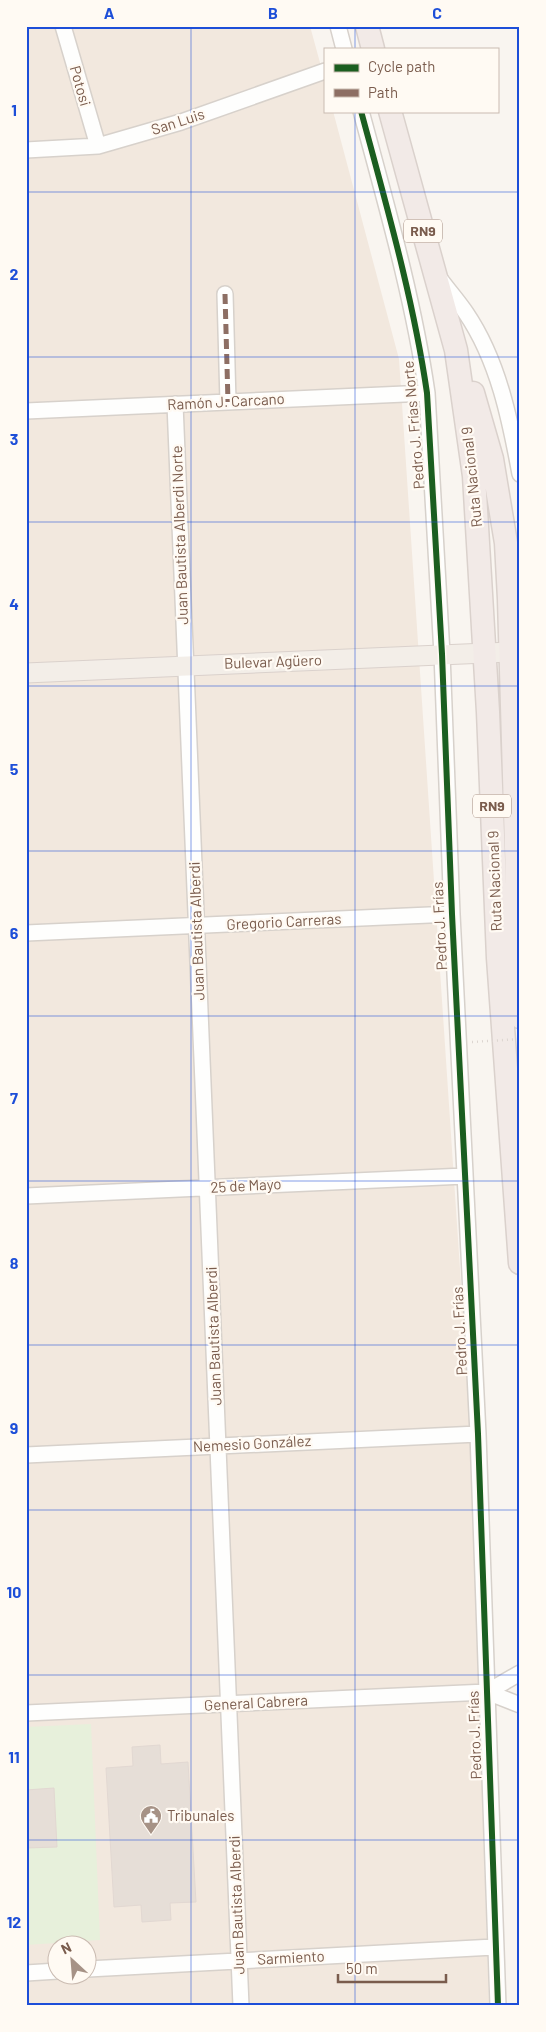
<svg xmlns="http://www.w3.org/2000/svg" width="546" height="2032" font-family="Barlow,sans-serif">
  <style>
    .residential { fill: #f2e8de; fill-rule: evenodd }
    .green { fill: #e7f0db }
    .building { fill: #e6ded7; stroke: #e2d8d2 }
    .lines { fill: none; stroke-linecap: round; stroke-linejoin: round }
    .minor-casing { stroke: #d7d1cb; stroke-width: 18 }
    .major-casing { stroke: #dad1cc; stroke-width: 21 }
    .highway-casing { stroke: #dad1cc; stroke-width: 25 }
    .minor { stroke: #fefefd; stroke-width: 15 }
    .major { stroke: #f3eee8; stroke-width: 19 }
    .highway { stroke: #f2eae7; stroke-width: 22 }
    .path-bridge { stroke: #dcd5d0; stroke-width: 2.5; stroke-dasharray: 1 4; stroke-linecap: butt }
    .quiet { stroke: #8d6e63; stroke-width: 5; stroke-dasharray: 10 5; stroke-linecap: butt }
    .cycleway-casing { stroke: #fffaf3; stroke-width: 9 }
    .cycleway { stroke: #1b5e20; stroke-width: 6 }
    .grid { fill: none; stroke: #1d4ed8; stroke-width: 1; stroke-opacity: 0.55 }
    .labels { text-anchor: middle; stroke-width: 4.5; stroke-linejoin: round; paint-order: stroke }
    .shield { fill: #fffaf3; stroke: #a28b7f; stroke-width: 1 }
    .shield-label { font-size: 14px; font-weight: bold; fill: #7a5c4d }
    .street-label { font-size: 15px; fill: #7a5c4d; stroke: #fffaf3 }
    .poi-label { font-size: 15px; fill: #7a5c4d; stroke: #fffaf3; text-anchor: start }
    .neatline { fill: none; stroke: #1d4ed8; stroke-width: 2 }
    .grid-label { font-size: 16px; text-anchor: middle; font-weight: bold; fill: #1d4ed8 }
  </style>
  <rect width="100%" height="100%" fill="#f9f5f0"/>
  <path class="residential" d="M26,26H310L325,81V111H333L399,359L470,1418L489,2006H26ZM58,1944H88V1974H58Z"/>
  <path class="green" d="M91,1724L100,1940L26,1945V1727Z"/>
  <path class="building" d="M160,1745L161,1764L188,1762L196,1902L170,1903L171,1920L142,1922L141,1905L114,1907L106,1768L133,1766L132,1747Z
    M54,1788L57,1847L26,1848V1790Z"/>
  <g class="lines">
    <g class="minor-casing">
      <path id="minor" d="M63,26L98,146
        M338,26L344,49
        M361,111C386,204 413,297 427,393L442,654L452,914L478,1434L498,2006
        M26,150L98,146L181,122L325,71
        M440,279C448,290 458,301 466,313C498,360 510,419 520,474
        M225,294L228,402
        M175,404L241,2006
        M26,411L427,393
        M26,933L452,914
        M26,1196L465,1176
        M26,1455L478,1434
        M487,1692L520,1673
        M26,1713L487,1692L520,1705
        M88,1969L494,1947
        M26,1973L58,1971"/>
    </g>
    <g class="major-casing">
      <path id="major" d="M26,673L510,652"/>
    </g>
    <g class="highway-casing">
      <path id="highway" d="M367,26L373,49
        M390,111L456,350L474,476L488,712L498,958L520,1263
        M473,393L492,459L506,543L509,599L517,882L515,955L520,1017"/>
    </g>
    <use href="#minor" class="minor"/>
    <use href="#major" class="major"/>
    <use href="#highway" class="highway"/>
    <path class="path-bridge" d="M472,1042L520,1039"/>
    <path class="quiet" d="M225,294L228,402"/>
    <g class="cycleway-casing">
      <path id="cycleway" d="M361,111C386,204 413,297 427,393L442,654L452,914L478,1434L498,2006"/>
    </g>
    <use href="#cycleway" class="cycleway"/>
  </g>
  <path class="grid" d="M191,26V2006M355,26V49M355,111V2006M26,192H520M26,357H520M26,522H520M26,686H520M26,851H520M26,1016H520M26,1181H520M26,1345H520M26,1510H520M26,1675H520M26,1840H520"/>
  <defs>
    <g id="civic-pin" transform="scale(1.125)"><path d="M0 17L-7.5 6A9.5 9.5 0 1 1 7.5 6Z" fill="#a69286" stroke="#fffaf3"/><path d="M-.6-6.5H3V-4.5H.6V-3L4-1V1h2V6H-6V1h2V-1L-.6-3ZM-1.2 2.5V6h2.4V2.5Z" fill="#fff"/></g>
  </defs>
  <g fill-rule="evenodd">
    <use href="#civic-pin" x="151" y="1816"/>
  </g>
  <g class="labels">
    <g class="shield">
      <rect x="404" y="219.5" width="38" height="23" rx="4"/>
      <rect x="473" y="794.5" width="38" height="23" rx="4"/>
    </g>
    <g class="shield-label">
      <text x="423" y="236">RN9</text>
      <text x="492" y="811">RN9</text>
    </g>
    <g class="street-label">
      <text transform="translate(80 86) rotate(74)" y="5">Potosi</text>
      <text transform="translate(178 122) rotate(-18)" y="5">San Luis</text>
      <text transform="translate(226 402) rotate(-3)" y="5">Ramón J. Carcano</text>
      <text transform="translate(414 425) rotate(-95)" y="5">Pedro J. Frías Norte</text>
      <text transform="translate(472 477) rotate(-96)" y="5">Ruta Nacional 9</text>
      <text transform="translate(180 535) rotate(-92)" y="5">Juan Bautista Alberdi Norte</text>
      <text transform="translate(273 662) rotate(-2)" y="5">Bulevar Agüero</text>
      <text transform="translate(495 881) rotate(-92)" y="5">Ruta Nacional 9</text>
      <text transform="translate(284 922) rotate(-3)" y="5">Gregorio Carreras</text>
      <text transform="translate(440 926) rotate(-93)" y="5">Pedro J. Frías</text>
      <text transform="translate(197 931) rotate(-92)" y="5">Juan Bautista Alberdi</text>
      <text transform="translate(246 1186) rotate(-3)" y="5">25 de Mayo</text>
      <text transform="translate(460 1331) rotate(-93)" y="5">Pedro J. Frías</text>
      <text transform="translate(214 1336) rotate(-92)" y="5">Juan Bautista Alberdi</text>
      <text transform="translate(252 1444) rotate(-3)" y="5">Nemesio González</text>
      <text transform="translate(256 1703) rotate(-3)" y="5">General Cabrera</text>
      <text transform="translate(475 1735) rotate(-92)" y="5">Pedro J. Frías</text>
      <text transform="translate(237 1905) rotate(-92)" y="5">Juan Bautista Alberdi</text>
      <text transform="translate(291 1958) rotate(-3)" y="5">Sarmiento</text>
    </g>
    <g class="poi-label">
      <text x="167" y="1821">Tribunales</text>
    </g>
  </g>
  <rect width="546" height="2032" fill="none" stroke="#fffaf3" stroke-width="55"/>
  <rect x="324" y="48" width="175" height="65" fill="#fffaf3" stroke="#cabbb1"/>
  <rect x="334" y="64" width="25" height="8" fill="#1b5e20" stroke="#cabbb1"/>
  <text x="368" y="72" font-size="15" fill="#7a5c4d">Cycle path</text>
  <rect x="334" y="89" width="25" height="8" fill="#8d6e63" stroke="#cabbb1"/>
  <text x="368" y="98" font-size="15" fill="#7a5c4d">Path</text>
  <g transform="translate(72 1960) rotate(334)"><circle r="24" fill="#fffaf3" stroke="#cabbb1"/>
  <path d="M0-4L9 19L0 12L-9 19Z" fill="#a69286"/>
  <text y="-8" font-size="14" font-weight="bold" text-anchor="middle" fill="#7a5c4d">N</text>
  </g>
  <path d="M338 1974v8h108v-8" fill="none" stroke="#7a5c4d" stroke-width="2.5"/>
  <text x="346" y="1974" font-size="15" fill="#7a5c4d" stroke="#fffaf3" stroke-width="4" paint-order="stroke">50 m</text>
  <rect x="28" y="28" width="490" height="1976" class="neatline"/>
  <g class="grid-label">
    <text x="109" y="19">A</text>
    <text x="273" y="19">B</text>
    <text x="437" y="19">C</text>
    <text x="14" y="116">1</text>
    <text x="14" y="280">2</text>
    <text x="14" y="445">3</text>
    <text x="14" y="610">4</text>
    <text x="14" y="775">5</text>
    <text x="14" y="939">6</text>
    <text x="14" y="1104">7</text>
    <text x="14" y="1269">8</text>
    <text x="14" y="1434">9</text>
    <text x="14" y="1598">10</text>
    <text x="14" y="1763">11</text>
    <text x="14" y="1928">12</text>
  </g>
</svg>
